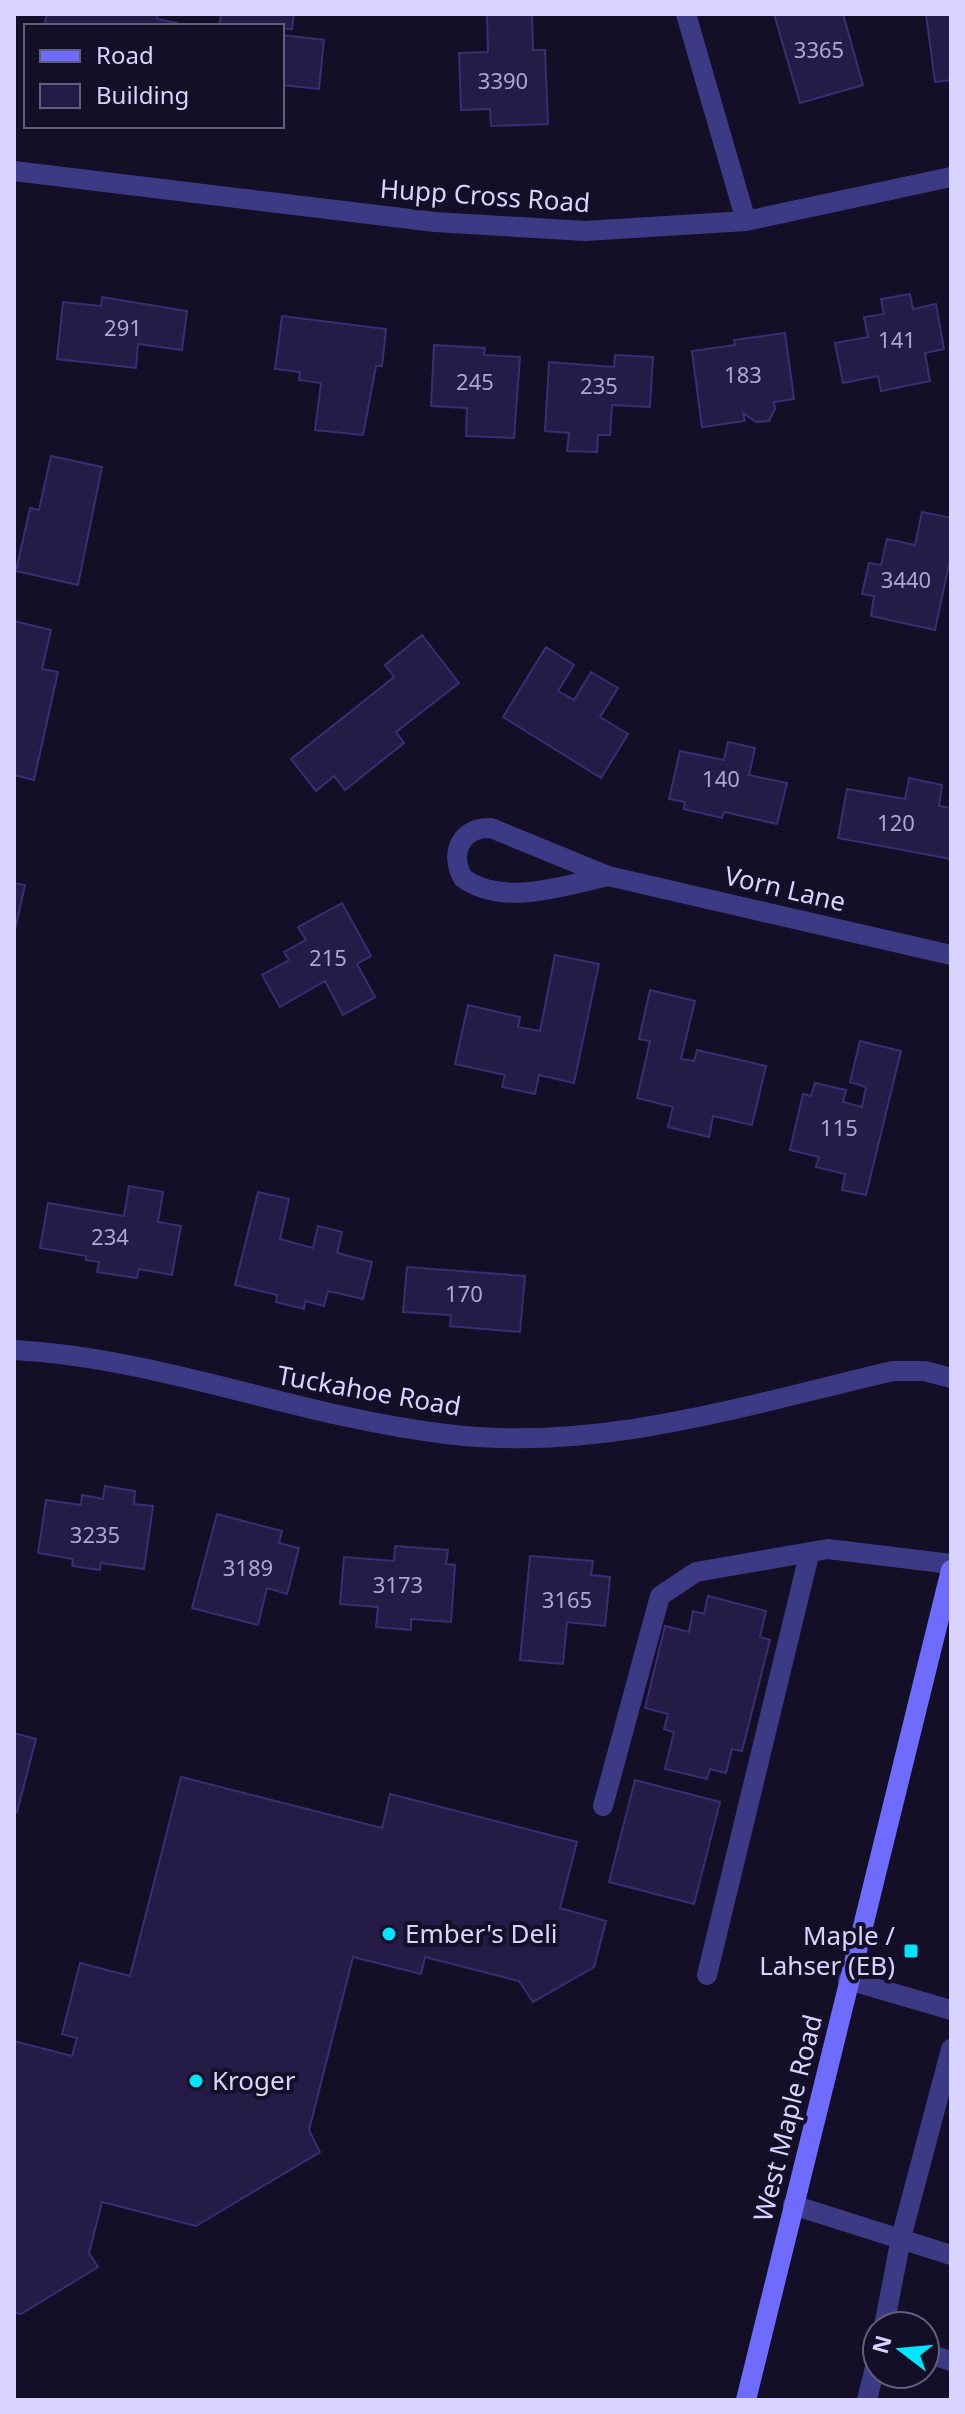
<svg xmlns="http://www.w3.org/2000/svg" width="965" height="2414" font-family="'Noto Sans',sans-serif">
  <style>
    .building { fill: #241b47; stroke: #3b2d73; stroke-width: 2 }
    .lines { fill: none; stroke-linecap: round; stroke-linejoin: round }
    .lane { stroke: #3d3a85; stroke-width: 20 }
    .street { stroke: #3d3a85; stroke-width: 20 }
    .secondary { stroke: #6f6bff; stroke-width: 20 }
    .poi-dot { fill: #00e5ff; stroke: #130f26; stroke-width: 3 }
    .labels { text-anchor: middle; stroke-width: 8; stroke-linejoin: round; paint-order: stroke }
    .number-label { font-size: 22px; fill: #aca6d1 }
    .street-label { font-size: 26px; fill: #d9d4ff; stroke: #130f26 }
    .poi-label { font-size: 26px; fill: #d9d4ff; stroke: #130f26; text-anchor: start }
  </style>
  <rect width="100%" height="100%" fill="#130f26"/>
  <path class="building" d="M47,14H158L157,19L177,23V26H44Z
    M221,14H294L292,29L219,26Z
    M487,14H532L533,50H545L548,124L491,126L490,109L461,110L459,53L488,52Z
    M774,14H843L863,85L800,103Z
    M926,14H951V80L935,82Z
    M282,35L324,40L319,89L282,85Z
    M910,294L913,309L936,304L944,349L925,353L930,381L881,391L878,376L843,383L835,343L868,337L864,317L884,314L881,299Z
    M102,297L187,311L182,350L138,344L136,368L57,359L63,302L101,306Z
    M282,316L386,329L382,366H376L363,435L315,430L321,383L299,380L300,372L275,369Z
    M785,333L794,399L774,402L775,409L769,421L756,422L743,413L745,421L702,427L692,351L735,345L734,340Z
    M434,345L485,348L484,355L520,357L514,438L466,436L467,408L431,406Z
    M615,355L653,357L650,407L612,405L610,435H598L597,452L567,451L569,433L545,431L549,362L614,367Z
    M51,456L102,467L78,585L16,571L30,508L39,510Z
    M922,512L951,518V555L935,630L871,616L874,596L862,594L869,563L881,565L887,539L915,545Z
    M14,621L51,630L42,669L58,672L34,780L14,775Z
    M422,635L459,683L396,732L404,743L345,790L334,776L316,791L291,759L394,677L385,665Z
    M546,647L574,665L558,691L574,700L591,672L618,688L600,717L628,734L601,778L503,717Z
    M728,742L755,748L749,775L787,783L777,824L724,812L722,818L684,809L685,802L669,799L680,751L724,760Z
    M909,778L942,785L939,806L951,808V859L838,838L847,789L905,799Z
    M14,883L25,885L14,934Z
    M342,903L371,956L357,964L375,997L343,1015L325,981L280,1007L262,975L289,960L284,952L306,940L298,927Z
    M555,955L599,964L574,1083L539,1075L535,1094L502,1087L505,1075L455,1064L468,1005L520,1017L518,1027L540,1031Z
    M650,990L695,1001L681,1059L694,1061L697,1050L766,1066L752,1125L713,1116L709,1137L668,1127L673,1107L637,1098L650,1041L639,1039Z
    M860,1041L901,1051L866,1195L842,1190L845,1174L816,1167L819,1157L790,1150L803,1094L811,1096L815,1083L846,1090L843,1102L862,1107L866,1087L850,1082Z
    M129,1186L163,1192L158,1222L181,1226L172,1275L139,1269L137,1278L97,1272L99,1262L86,1260V1256L40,1248L48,1203L124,1216Z
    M258,1192L289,1199L280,1239L313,1248L318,1226L342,1232L337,1253L372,1262L363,1299L328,1291L324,1306L305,1301L304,1309L276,1302L277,1295L235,1285Z
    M407,1267L525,1276L520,1332L450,1326L451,1315L403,1312Z
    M105,1486L135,1491L134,1504L153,1506L144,1569L101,1563L100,1570L72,1566L73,1559L38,1553L46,1500L81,1505L82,1495L103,1499Z
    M217,1514L282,1531L279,1543L299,1548L287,1594L267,1588L258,1625L192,1608Z
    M395,1546L448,1550L446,1564L455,1565L451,1622L411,1619V1630L376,1627L378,1607L340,1604L344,1557L394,1561Z
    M530,1556L593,1561L591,1575L610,1577L605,1626L567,1622L563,1664L520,1660Z
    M708,1596L766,1611L760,1637L770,1640L742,1751L732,1749L726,1773L710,1769L707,1779L665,1769L674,1732L664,1729L668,1714L645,1708L665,1626L689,1632L693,1611L704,1614Z
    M14,1733L36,1739L17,1812L14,1811Z
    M181,1777L382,1828L390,1794L577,1842L560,1908L606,1921L594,1967L533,2002L519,1981L425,1957L421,1974L353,1957L309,2130L320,2152L196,2226L102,2202L89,2253L98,2267L21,2314L14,2312V2041L72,2056L77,2038L62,2034L80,1963L130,1976Z
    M635,1780L720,1802L694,1904L609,1882Z"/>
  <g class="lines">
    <path class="lane" d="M603,1806L660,1596L696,1572L828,1549L951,1564
      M707,1975L809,1555
      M848,1980L951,2010
      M793,2205L951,2255
      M884,2326L901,2238L951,2049
      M925,2353L951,2361
      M867,2400L877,2359"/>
    <path class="street" d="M686,14L746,221
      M14,171L435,222L585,231L746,221L951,177
      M608,876C564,886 502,907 463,878C449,853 461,827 491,828L608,876L951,955
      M14,1350C161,1358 300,1417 446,1434C599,1453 746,1405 893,1371H925L951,1378"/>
    <path class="secondary" d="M746,2400L951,1570"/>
  </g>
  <g class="poi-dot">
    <circle cx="389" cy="1934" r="8"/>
    <rect x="903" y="1943" width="16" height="16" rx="4"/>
    <circle cx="196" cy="2081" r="8"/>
  </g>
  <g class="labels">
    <g class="number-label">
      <text x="819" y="58">3365</text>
      <text x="503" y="89">3390</text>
      <text x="123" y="336">291</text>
      <text x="897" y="348">141</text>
      <text x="743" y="383">183</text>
      <text x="475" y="390">245</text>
      <text x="599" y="394">235</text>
      <text x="906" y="588">3440</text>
      <text x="721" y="787">140</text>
      <text x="896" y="831">120</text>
      <text x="328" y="966">215</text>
      <text x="839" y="1136">115</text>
      <text x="110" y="1245">234</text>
      <text x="464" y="1302">170</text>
      <text x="95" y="1543">3235</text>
      <text x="248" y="1576">3189</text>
      <text x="398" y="1593">3173</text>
      <text x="567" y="1608">3165</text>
    </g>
    <g class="street-label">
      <text transform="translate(485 196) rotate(4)" y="9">Hupp Cross Road</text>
      <text transform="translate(785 889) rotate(13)" y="9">Vorn Lane</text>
      <text transform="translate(369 1391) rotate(10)" y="9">Tuckahoe Road</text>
      <text transform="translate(788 2118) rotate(-76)" y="9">West Maple Road</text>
    </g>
    <g class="poi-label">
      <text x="405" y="1943">Ember's Deli</text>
      <text x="895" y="1945" text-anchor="end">Maple /<tspan x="895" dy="30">Lahser (EB)</tspan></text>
      <text x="212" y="2090">Kroger</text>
    </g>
  </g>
  <rect width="965" height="2414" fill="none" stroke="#d9d4ff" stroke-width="32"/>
  <rect x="24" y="24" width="260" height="104" fill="#130f26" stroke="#625e7d" stroke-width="2"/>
  <rect x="40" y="50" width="40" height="12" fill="#6f6bff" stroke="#625e7d" stroke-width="2"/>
  <text x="96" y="64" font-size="24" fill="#d9d4ff">Road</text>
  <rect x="40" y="84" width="40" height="24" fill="#241b47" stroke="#625e7d" stroke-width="2"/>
  <text x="96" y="104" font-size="24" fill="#d9d4ff">Building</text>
  <g transform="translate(901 2350) rotate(286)"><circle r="38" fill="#130f26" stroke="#625e7d" stroke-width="2"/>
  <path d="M0-6L14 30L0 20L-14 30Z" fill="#00e5ff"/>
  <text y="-12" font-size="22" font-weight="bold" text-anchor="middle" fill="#d9d4ff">N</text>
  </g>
</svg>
